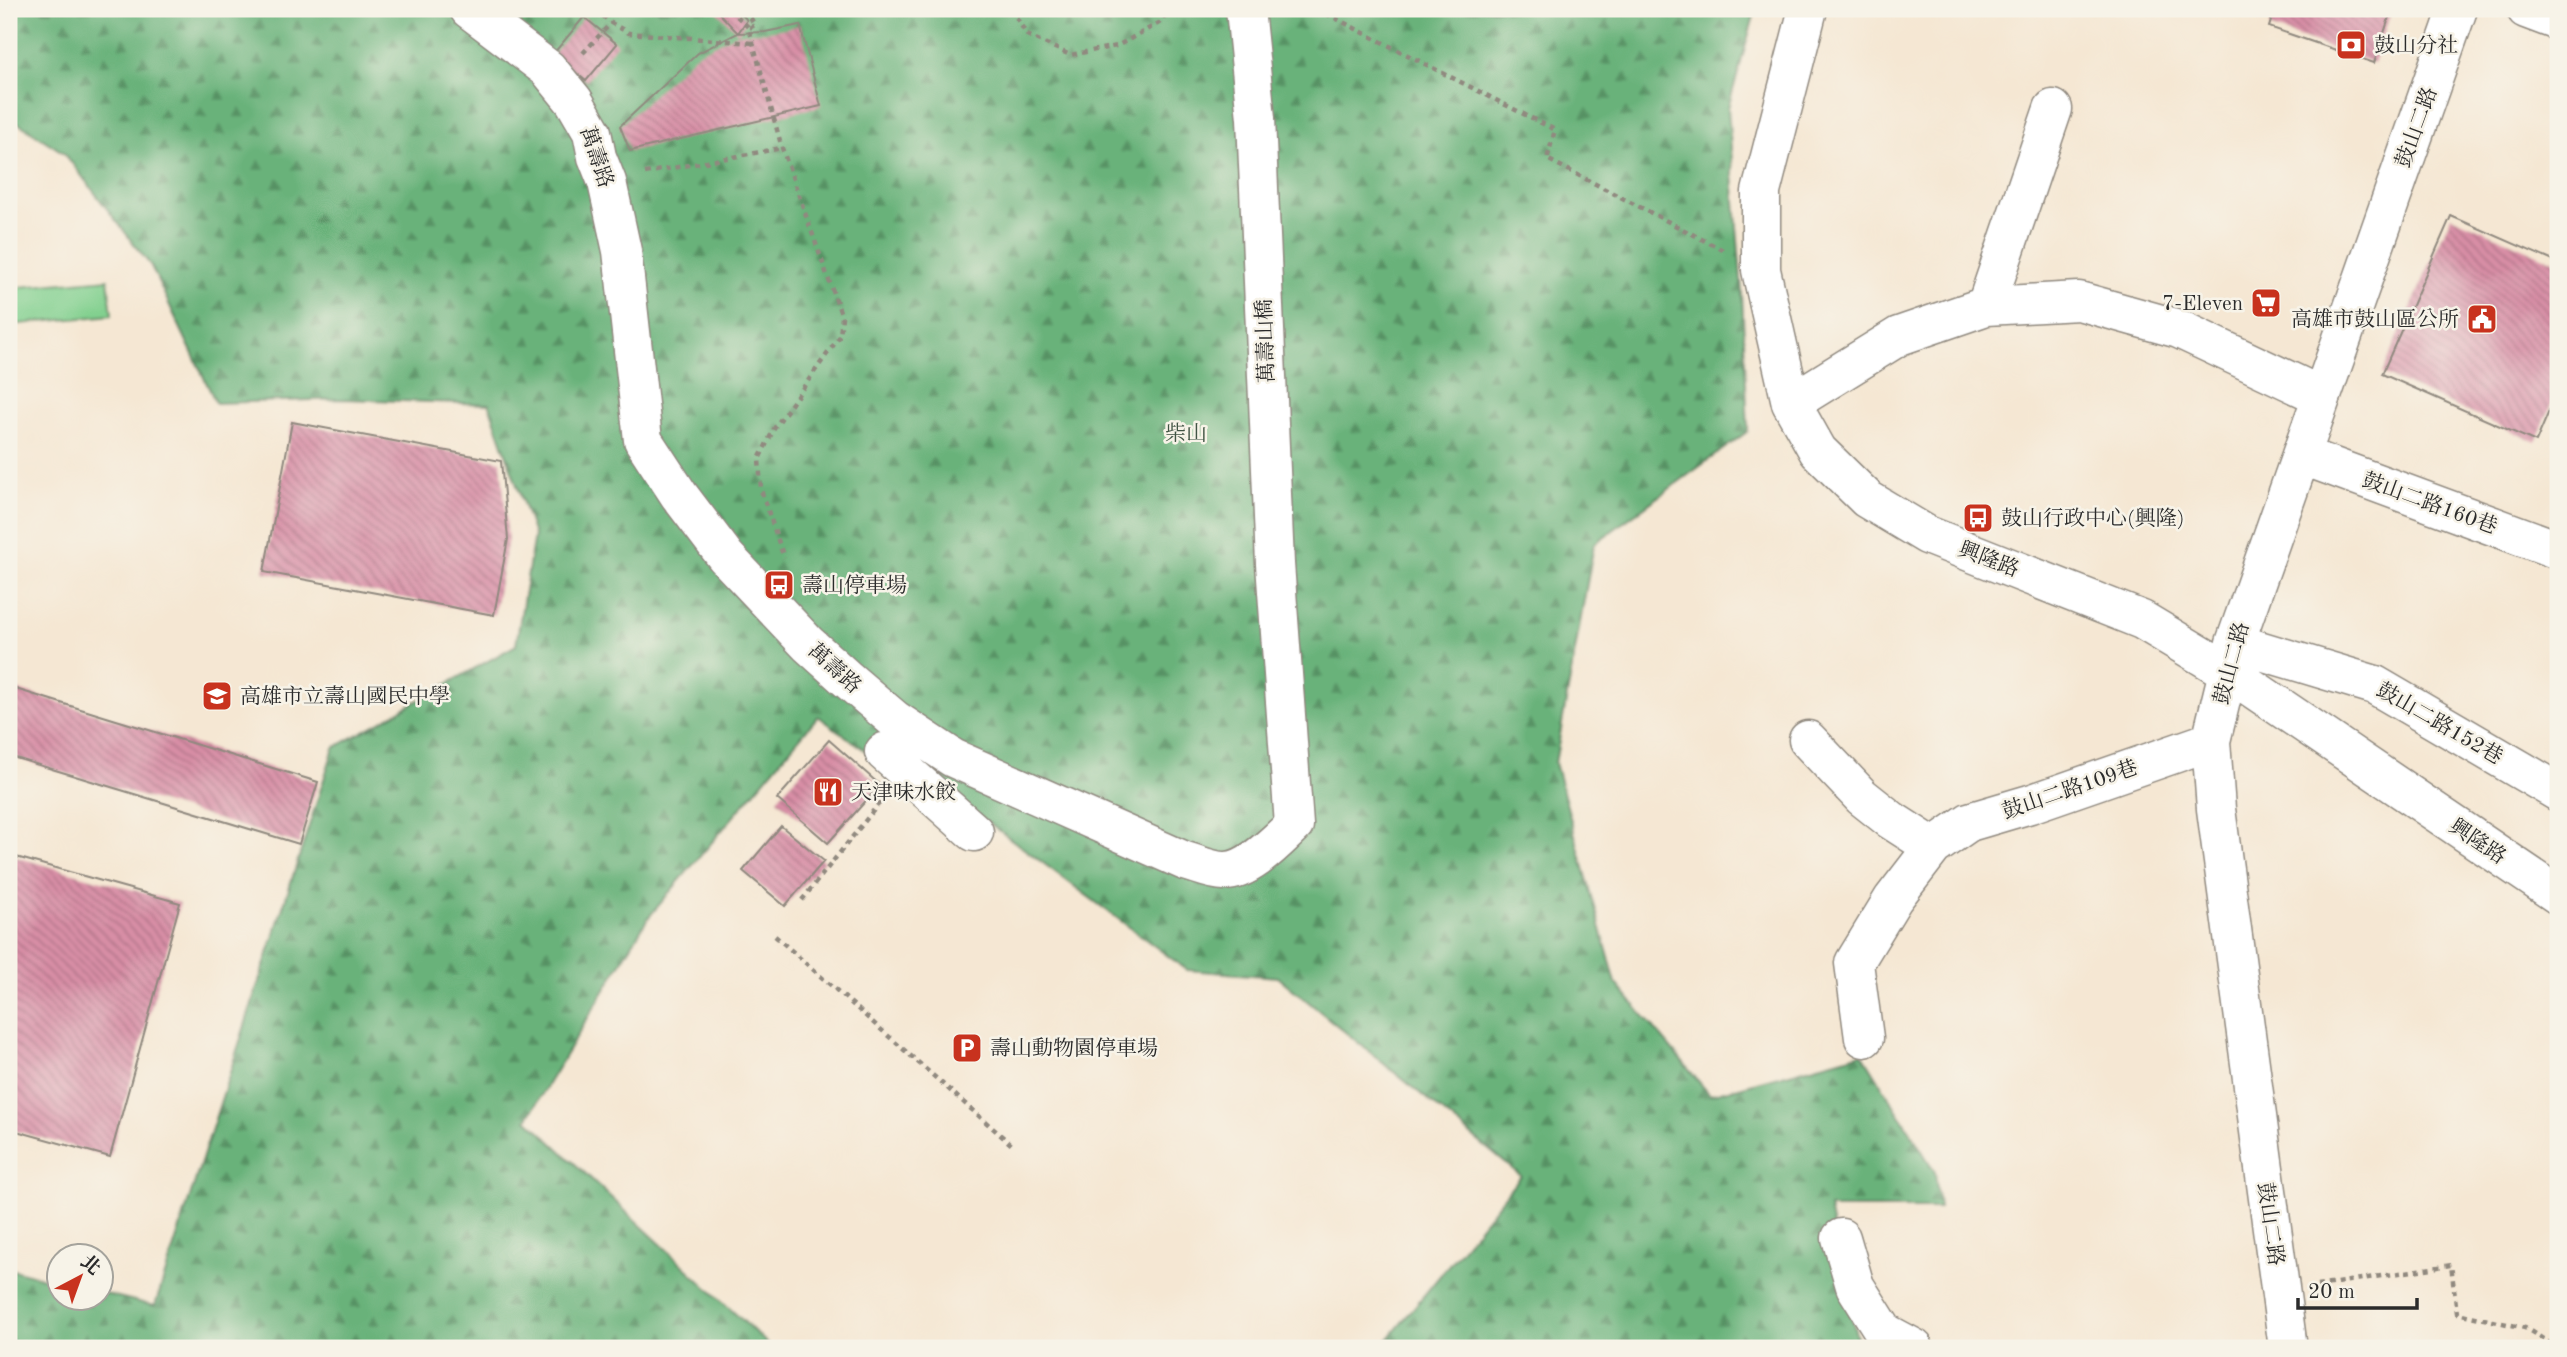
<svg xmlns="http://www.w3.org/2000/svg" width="2567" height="1357" font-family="'Old Standard TT','Noto Serif TC',serif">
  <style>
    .forest { fill: url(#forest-firs); stroke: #4a6e52; stroke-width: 2 }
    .garden { fill: #82d08f; stroke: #567e5d; stroke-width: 2 }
    .building { fill: url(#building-back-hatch) }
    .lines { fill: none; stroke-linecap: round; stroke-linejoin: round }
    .minor-casing { stroke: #90897f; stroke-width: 41 }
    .path { stroke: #90897f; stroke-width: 4.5; stroke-dasharray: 5 5; stroke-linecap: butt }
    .minor { stroke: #fff; stroke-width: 38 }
    .labels { text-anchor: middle; stroke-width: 5; stroke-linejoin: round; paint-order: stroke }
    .poi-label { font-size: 21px; fill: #2b2b2b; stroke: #f7f3e8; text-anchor: start }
    .street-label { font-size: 21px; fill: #2b2b2b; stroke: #f7f3e8 }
    .park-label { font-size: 21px; fill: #415444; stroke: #f7f3e8 }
  </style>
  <defs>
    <pattern id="forest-firs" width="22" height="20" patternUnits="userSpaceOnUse" patternTransform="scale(1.75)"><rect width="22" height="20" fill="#69b27a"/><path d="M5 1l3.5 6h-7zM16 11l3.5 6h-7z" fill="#579164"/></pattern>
    <pattern id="building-back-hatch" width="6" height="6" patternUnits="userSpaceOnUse" patternTransform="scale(1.75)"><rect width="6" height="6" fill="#d88ea6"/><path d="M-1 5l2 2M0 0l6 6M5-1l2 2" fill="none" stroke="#af7487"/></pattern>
  </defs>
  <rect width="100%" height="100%" fill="#f7f3e8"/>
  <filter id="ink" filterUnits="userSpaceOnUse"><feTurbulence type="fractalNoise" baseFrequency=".0143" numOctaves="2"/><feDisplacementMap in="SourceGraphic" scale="14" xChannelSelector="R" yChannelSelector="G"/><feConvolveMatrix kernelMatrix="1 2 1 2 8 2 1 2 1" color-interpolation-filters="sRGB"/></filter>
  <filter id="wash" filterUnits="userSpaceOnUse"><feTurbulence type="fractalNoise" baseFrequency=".00686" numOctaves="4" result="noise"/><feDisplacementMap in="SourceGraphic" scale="28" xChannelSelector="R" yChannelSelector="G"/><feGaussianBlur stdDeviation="1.57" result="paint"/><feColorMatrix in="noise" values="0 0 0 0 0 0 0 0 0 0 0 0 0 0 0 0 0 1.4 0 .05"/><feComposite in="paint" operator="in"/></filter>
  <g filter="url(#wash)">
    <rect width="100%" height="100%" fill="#f5e7d3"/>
    <path class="forest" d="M9,9H1756L1728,108L1742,293L1748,431L1594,544L1555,763L1616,983L1710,1095L1862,1053L1935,1172L1939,1208H1829L1851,1316L1860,1348H1381L1521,1176L1278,977L1187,970L961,802L877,759L818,716L648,918L527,1119L772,1348H9V1269L59,1282L60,1298H102V1293L155,1306L334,748L516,645L534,535L489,404L343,399L216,403L151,266L64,153L9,117Z"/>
    <path class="garden" d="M108,279L112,315L9,325V288Z"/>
    <g id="blocks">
      <path class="building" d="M715,9H737L747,20L738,33L765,32L800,25L821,106L630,151L620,126L698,53L738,33Z
        M2275,9H2392L2374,63L2269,27Z
        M584,17L617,44L586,81L553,54Z
        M2451,216L2558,263V390L2536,442L2382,374Z
        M292,422L501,461L508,539L494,615L264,572Z
        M9,687L318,782L299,844L9,756Z
        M829,740L880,785L828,843L777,799Z
        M781,826L824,861L785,906L743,871Z
        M9,855L180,903L110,1157L9,1129Z"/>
    </g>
  </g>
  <g filter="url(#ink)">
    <use href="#blocks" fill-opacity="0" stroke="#90897f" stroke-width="2"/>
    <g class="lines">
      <g class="minor-casing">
        <path id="minor" d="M469,9L548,69L574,101L592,132L597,157L607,182L622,251L643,440L679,495L726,557L808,644L846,678L894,719L953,758L1185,861C1197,864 1212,871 1224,871C1248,872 1277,841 1294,825L1275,564L1256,118L1245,9
          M1808,9L1761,192V270L1791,403L1818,451L1867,499L1927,535L2142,620L2227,671L2558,895
          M2526,9L2558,21
          M1986,306L2053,109
          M1791,403L1899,336L1986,306L2079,301L2179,329L2321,396
          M2301,455L2558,550
          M2235,643L2375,685L2558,792
          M1808,740L1862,797L1891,820L1933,847
          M884,752L974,832
          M1864,1038L1854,963L1893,899L1933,847L1969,822L2030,804L2211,741
          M1841,1238L1855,1286L1884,1332L1914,1348
          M2288,1348L2216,809L2211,741L2235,643L2458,9"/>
      </g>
      <path class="path" d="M595,9L611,23L629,33L752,43
        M730,9L749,28L782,148L842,317L840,336L775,427L759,459L761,490L784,558
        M745,9L755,25L749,28
        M1011,9L1027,35L1070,55L1117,46L1159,23L1171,9
        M1317,9L1555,130L1547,159L1723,250
        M583,53L611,23
        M645,173L782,148
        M802,900L881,801
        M775,936L1013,1146
        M2317,1286L2451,1265L2457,1313L2525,1328L2558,1348"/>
      <use href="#minor" class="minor"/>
    </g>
  </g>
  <defs>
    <g id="bank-square" transform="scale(1.575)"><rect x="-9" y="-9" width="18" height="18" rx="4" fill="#c8321e" stroke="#f7f3e8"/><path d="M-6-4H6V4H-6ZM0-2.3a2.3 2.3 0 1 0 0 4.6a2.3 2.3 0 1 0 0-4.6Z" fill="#fff"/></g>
    <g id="supermarket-square" transform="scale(1.575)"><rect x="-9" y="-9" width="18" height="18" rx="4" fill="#c8321e" stroke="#f7f3e8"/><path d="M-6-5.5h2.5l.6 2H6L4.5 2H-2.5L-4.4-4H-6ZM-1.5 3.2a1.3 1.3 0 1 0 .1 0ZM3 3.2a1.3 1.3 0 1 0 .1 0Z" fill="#fff"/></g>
    <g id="civic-square" transform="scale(1.575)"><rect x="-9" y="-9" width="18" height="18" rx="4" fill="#c8321e" stroke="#f7f3e8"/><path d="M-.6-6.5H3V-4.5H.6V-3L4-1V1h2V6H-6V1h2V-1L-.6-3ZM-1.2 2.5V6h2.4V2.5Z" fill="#fff"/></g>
    <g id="bus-square" transform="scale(1.575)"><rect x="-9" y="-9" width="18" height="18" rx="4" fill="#c8321e" stroke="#f7f3e8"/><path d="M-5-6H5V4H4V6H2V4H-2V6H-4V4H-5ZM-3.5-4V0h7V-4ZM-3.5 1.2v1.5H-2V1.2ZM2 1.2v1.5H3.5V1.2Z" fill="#fff"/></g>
    <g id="school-square" transform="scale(1.575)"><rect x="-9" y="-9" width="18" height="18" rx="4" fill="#c8321e" stroke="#f7f3e8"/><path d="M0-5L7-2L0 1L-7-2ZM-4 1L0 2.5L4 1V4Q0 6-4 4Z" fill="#fff"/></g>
    <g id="restaurant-square" transform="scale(1.575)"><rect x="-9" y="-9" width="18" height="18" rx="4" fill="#c8321e" stroke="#f7f3e8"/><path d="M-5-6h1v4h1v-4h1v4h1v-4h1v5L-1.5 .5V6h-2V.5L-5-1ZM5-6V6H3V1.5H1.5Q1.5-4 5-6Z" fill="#fff"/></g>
    <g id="parking-square" transform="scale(1.575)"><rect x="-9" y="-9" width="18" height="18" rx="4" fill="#c8321e" stroke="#f7f3e8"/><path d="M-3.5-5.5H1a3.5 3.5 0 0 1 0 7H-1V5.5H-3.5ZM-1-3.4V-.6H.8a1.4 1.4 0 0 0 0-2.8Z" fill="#fff"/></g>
  </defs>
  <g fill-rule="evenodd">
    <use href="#bank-square" x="2351" y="45"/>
    <use href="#supermarket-square" x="2266" y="303"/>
    <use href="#civic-square" x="2482" y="319"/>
    <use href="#bus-square" x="1978" y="518"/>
    <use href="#bus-square" x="779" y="585"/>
    <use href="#school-square" x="217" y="696"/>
    <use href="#restaurant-square" x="828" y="792"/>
    <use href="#parking-square" x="967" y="1048"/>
  </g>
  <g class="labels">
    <g class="poi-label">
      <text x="2374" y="52">鼓山分社</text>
      <text x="2243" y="310" text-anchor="end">7-Eleven</text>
      <text x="2459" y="326" text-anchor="end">高雄市鼓山區公所</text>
      <text x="2001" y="525">鼓山行政中心(興隆)</text>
      <text x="802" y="592">壽山停車場</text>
      <text x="240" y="703">高雄市立壽山國民中學</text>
      <text x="851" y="799">天津味水餃</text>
      <text x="990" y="1055">壽山動物園停車場</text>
    </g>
    <g class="street-label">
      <text transform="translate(2416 127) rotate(-70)" y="7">鼓山二路</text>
      <text transform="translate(597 157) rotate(71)" y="7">萬壽路</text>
      <text transform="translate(1265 341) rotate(-92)" y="7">萬壽山橋</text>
      <text transform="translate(2430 503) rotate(20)" y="7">鼓山二路160巷</text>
      <text transform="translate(1989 559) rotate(21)" y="7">興隆路</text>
      <text transform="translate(2231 663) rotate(-75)" y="7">鼓山二路</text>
      <text transform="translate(835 668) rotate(42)" y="7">萬壽路</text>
      <text transform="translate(2440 723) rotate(30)" y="7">鼓山二路152巷</text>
      <text transform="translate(2070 789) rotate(-19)" y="7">鼓山二路109巷</text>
      <text transform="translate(2478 841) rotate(34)" y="7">興隆路</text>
      <text transform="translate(2271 1224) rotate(82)" y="7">鼓山二路</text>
    </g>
    <g class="park-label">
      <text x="1186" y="440">柴山</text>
    </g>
  </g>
  <rect width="2567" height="1357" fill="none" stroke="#f7f3e8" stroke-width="35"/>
  <g transform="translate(80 1277) rotate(41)"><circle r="33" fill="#f7f3e8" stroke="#a5a39c" stroke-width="2"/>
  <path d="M0-5L12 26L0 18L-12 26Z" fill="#c8321e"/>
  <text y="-10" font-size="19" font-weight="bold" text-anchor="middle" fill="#2b2b2b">北</text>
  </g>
  <path d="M2298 1298v10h119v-10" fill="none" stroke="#2b2b2b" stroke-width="3.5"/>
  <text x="2308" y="1298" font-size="21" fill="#2b2b2b" stroke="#f7f3e8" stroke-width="5" paint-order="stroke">20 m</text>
</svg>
